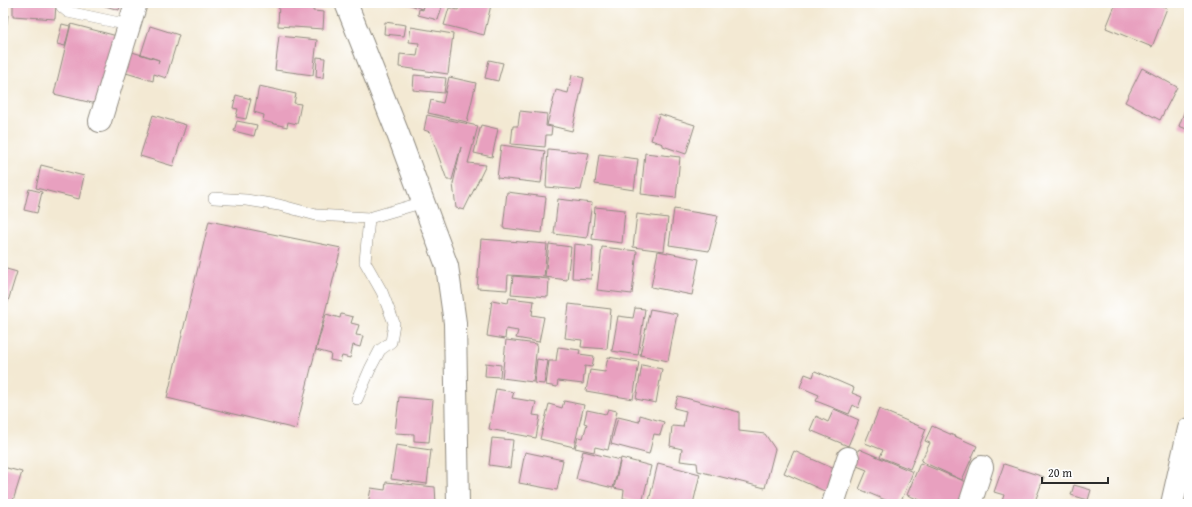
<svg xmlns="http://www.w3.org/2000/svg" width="1192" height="507" font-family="'Gentium Book Plus',serif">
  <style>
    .building { fill: #e8a0bf }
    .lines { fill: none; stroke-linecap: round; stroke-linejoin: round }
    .service-casing { stroke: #8f8a7f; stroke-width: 12 }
    .minor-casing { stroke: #8f8a7f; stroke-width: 24 }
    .tertiary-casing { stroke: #8f8a7f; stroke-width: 24 }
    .service { stroke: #fff; stroke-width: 11 }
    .minor { stroke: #fff; stroke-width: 22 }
    .tertiary { stroke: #fff; stroke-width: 22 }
  </style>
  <rect width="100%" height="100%" fill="#fff"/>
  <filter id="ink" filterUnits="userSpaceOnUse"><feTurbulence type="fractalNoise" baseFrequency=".025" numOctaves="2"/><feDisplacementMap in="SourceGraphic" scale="8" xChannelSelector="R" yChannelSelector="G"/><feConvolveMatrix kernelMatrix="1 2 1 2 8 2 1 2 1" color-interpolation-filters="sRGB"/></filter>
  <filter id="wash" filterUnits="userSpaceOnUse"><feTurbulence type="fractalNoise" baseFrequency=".012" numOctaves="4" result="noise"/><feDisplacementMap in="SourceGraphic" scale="16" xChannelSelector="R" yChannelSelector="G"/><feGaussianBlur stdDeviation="0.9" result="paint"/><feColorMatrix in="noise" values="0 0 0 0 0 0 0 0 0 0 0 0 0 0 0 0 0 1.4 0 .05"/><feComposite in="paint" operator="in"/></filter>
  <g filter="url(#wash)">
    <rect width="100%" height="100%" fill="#f3e9d3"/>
    <g id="blocks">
      <path class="building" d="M13,3H56L55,19L13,16Z
        M95,3H121L119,10Z
        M405,3H424L422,9Z
        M425,3H443L438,20L418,15L419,9L423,10Z
        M460,3H485L491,5L484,35L444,25L449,8L458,10Z
        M1116,3H1155L1167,8L1152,47L1106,28Z
        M279,4L313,7V11L324,12L323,29L278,26Z
        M3,14L8,15L4,42H3Z
        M385,22L406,25L404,36L384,34Z
        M62,24L70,26L65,46L57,44Z
        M71,24L117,36L101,105L54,94Z
        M150,26L179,35L166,78L154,74L153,81L126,73L132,52L159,60L158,64L159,60L141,54Z
        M411,27L453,34L448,74L399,67L400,54L417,56L419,43L409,42Z
        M279,36L317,40L313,75L275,70Z
        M317,57L325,58L323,78L316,77Z
        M489,60L503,63L498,81L485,78Z
        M1142,68L1177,87L1160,120L1125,102Z
        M414,75L446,78L444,93L413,90Z
        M572,75L584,78L572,131L547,125L556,90L568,93Z
        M449,77L476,83L467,122L428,113L431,100L443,103Z
        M259,86L296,94L294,103L301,104L297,124L288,122L287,127L263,121L264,115L254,112Z
        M236,95L251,99L246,119L236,117L238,109L233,108Z
        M1189,99V130L1179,126Z
        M520,111L547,114L546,126L552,127L551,135H546L545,147L511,144L513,126H518Z
        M659,114L695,125L686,154L663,146V144L651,140Z
        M153,115L186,125L173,166L140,156Z
        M427,115L478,126L468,163L486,165L464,210L456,208L453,184L461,147L452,180H447L430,132L424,130Z
        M237,121L257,125L254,136L234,131Z
        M481,125L498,129L492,157L474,153Z
        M501,145L545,151L541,183L497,178Z
        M548,149L589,153L581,190L546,187Z
        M645,153L680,157L676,198L641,194Z
        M599,154L638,159L634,190L595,184Z
        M41,165L84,176L79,199L36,188Z
        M29,189L42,192L37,213L24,210Z
        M507,192L546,197L542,233L503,228Z
        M558,199L592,203L587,238L554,234Z
        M595,207L625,210L622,243L592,239Z
        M674,209L718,216L709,251L669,245Z
        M637,214L668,218L664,251L633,247Z
        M209,221L341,248L296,429L167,398Z
        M481,239L547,244L544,277L508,275L507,290L477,288Z
        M549,244L571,247L567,280L545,277Z
        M574,244L593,246L591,279L572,278Z
        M602,247L637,251L632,294L597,290Z
        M658,251L699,259L692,295L651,287Z
        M3,268L17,272L6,308L3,307Z
        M513,276L549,279L548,297L511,294Z
        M509,298L534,301L532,315L544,317L539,342L516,338L518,331L506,329L505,339L487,336L492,300L508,303Z
        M569,304L611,309L607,349L581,347L582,340L565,338Z
        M635,308L645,309L638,355L612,351L618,316L633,318Z
        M650,309L677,314L668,361L640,355Z
        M326,314L340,318L341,314L353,317L351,323L359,325L356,335L363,336L360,347L353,345L350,358L342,356L340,362L330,360L331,354L316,350Z
        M506,340L537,344L533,382L502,378Z
        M558,347L580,350L579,354L594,356L592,367L585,366L583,384L558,381L557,387L546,385L549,361H556Z
        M608,357L639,362L633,399L586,391L590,370L605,372Z
        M537,359L548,361L544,384L534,383Z
        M486,363L501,365L500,377L485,376Z
        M642,365L662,369L656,403L636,399Z
        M815,371L854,388L852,393L862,397L858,408L853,405L849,414L816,401L819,395L800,387L805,374L813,377Z
        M496,389L514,392L512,398L536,402L533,415L540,416L536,438L489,429Z
        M678,396L739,412V431L765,434L775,449L765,488L698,471L697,463L680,461L682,449L670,446L672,426L683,427L686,411L674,408Z
        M399,397L433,400L429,442L414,441V434L395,433Z
        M564,401L584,405L574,447L540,439L549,404L562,408Z
        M608,409L617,411L608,450L595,447L594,452L575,448L578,437L583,438L587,424L584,423L587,410L606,414Z
        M834,409L859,420L848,446L810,430L816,416L828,422Z
        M879,409L926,429L910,469L880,457L883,450L865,443Z
        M640,415L664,422L660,435L654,434L649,454L611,444L618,417L639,422Z
        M932,426L977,446L962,480L921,461L930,443L925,441Z
        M492,438L513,440L510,468L489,465Z
        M396,445L431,450L427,484L391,479Z
        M859,449L913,472L900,504H895L859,489L867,470L852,464Z
        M583,451L620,460L613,488L576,479Z
        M794,451L839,471L829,493L784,473Z
        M525,452L563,460L557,490L519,483Z
        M621,458L651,466L642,503L623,498L624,490L614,488Z
        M658,463L700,474L693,504H660L649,501Z
        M920,463L969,483L960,504H930L907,495Z
        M1004,464L1044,477L1034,504H1001L1004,495L994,492Z
        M3,467L22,472L12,504H3Z
        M386,482L435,487L436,504H368L371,488L385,490Z
        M1188,484H1189V502L1184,501Z
        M1074,485L1091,490L1088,500L1071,495Z"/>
    </g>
  </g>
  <g filter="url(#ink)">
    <use href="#blocks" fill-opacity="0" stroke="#8f8a7f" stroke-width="1"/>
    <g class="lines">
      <g class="service-casing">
        <path id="service" d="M60,3L62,7L68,12L129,25
          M214,198L246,200L279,205L316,215L369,218L424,202
          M357,399L371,367L380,350L391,342L394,323L382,292L365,262L369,218"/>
      </g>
      <g class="minor-casing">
        <path id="minor" d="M100,121L136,3
          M833,504L848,458
          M970,504L982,467
          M1172,504L1189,429"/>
      </g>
      <g class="tertiary-casing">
        <path id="tertiary" d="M346,3L398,134L447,266L455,323L458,504"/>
      </g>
      <use href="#service" class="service"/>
      <use href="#minor" class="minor"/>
      <use href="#tertiary" class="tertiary"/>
    </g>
  </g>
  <rect width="1192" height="507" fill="none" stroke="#fff" stroke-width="16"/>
  <path d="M1042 477v6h66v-6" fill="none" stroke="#2b2b2b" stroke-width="2"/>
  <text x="1048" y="477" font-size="12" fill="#2b2b2b" stroke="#ffffff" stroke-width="3" paint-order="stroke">20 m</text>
</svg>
